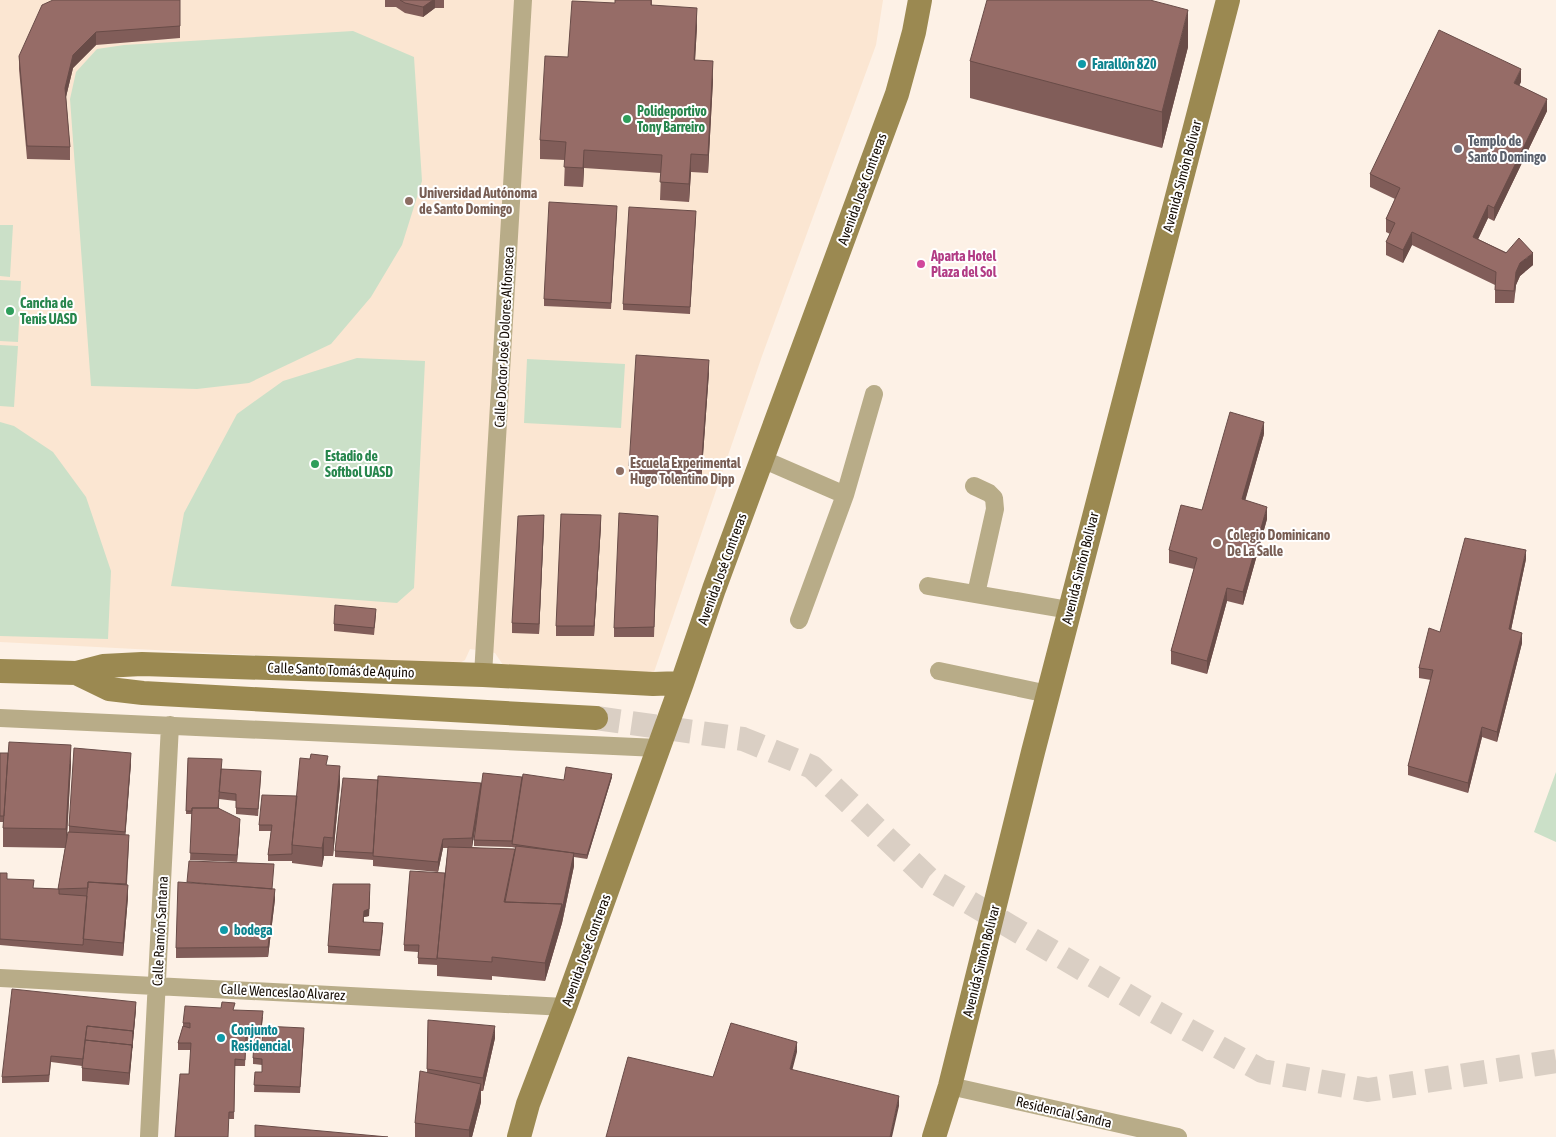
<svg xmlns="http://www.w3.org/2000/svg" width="1556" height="1137" font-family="'Asap Condensed',sans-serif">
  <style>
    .built { fill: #fbe6d2 }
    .green { fill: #cbe0c8 }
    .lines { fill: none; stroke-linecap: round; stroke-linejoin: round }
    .secondary-tunnel { stroke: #dacfc4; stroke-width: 24; stroke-dasharray: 24 12; stroke-linecap: butt }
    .street { stroke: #b8ac88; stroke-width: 18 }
    .secondary { stroke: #9b8951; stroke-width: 24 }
    .wall { fill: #815d59; fill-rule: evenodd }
    .shaded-wall { fill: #694c48 }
    .building { fill: #966c67; stroke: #694c48 }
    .culture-dot { fill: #0f9aa8; stroke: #fff; stroke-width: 2 }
    .leisure-dot { fill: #2e9e5b; stroke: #fff; stroke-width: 2 }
    .worship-dot { fill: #6b7280; stroke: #fff; stroke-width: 2 }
    .education-dot { fill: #8d6e63; stroke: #fff; stroke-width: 2 }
    .hotel-dot { fill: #d1479c; stroke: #fff; stroke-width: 2 }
    .labels { text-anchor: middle; stroke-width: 4; stroke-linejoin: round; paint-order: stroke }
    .culture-label { font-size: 14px; font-weight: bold; fill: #0d838f; stroke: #fff; text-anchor: start }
    .leisure-label { font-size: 14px; font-weight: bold; fill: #27864d; stroke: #fff; text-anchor: start }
    .worship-label { font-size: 14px; font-weight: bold; fill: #5b616d; stroke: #fff; text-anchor: start }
    .street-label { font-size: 14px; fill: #150c04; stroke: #fff }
    .education-label { font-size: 14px; font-weight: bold; fill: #785e54; stroke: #fff; text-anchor: start }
    .hotel-label { font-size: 14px; font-weight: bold; fill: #b23c85; stroke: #fff; text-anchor: start }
  </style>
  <rect width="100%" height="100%" fill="#fdf1e6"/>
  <path class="built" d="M0,0H883L876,45L762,356L653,675L505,668L495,653L470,649L465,660L458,664L448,665L0,642Z"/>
  <path class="green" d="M353,31L414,57L422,181L402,245L371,297L331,344L249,383L197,389L91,386L70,99L76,72L97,49L124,45Z
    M0,225H13L10,277L0,276Z
    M0,280L21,281L18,342L0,341Z
    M0,345L18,346L14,407L0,406Z
    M357,358L425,361L414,588L397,603L171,586L184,513L237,414L283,381Z
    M527,359L625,364L621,428L524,423Z
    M0,422L14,426L53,452L86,497L111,571L108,639L0,636Z
    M1556,772V842L1534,832Z"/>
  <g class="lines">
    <path class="secondary-tunnel" d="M596,718L743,739L812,767L928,878L1150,1009L1262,1071L1368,1090L1556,1061"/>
    <path class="street" d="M762,459L845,495L799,620
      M974,486L989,493L994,498L995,509L976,594
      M845,495L874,394
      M928,586L1069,610
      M939,671L1048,694
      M483,675L523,0
      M0,718L658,748
      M0,978L565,1007
      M950,1086L1178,1137
      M149,1137L170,725"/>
    <path class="secondary" d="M0,671L76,673L103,666L142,664L483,675L653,684L682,683
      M76,673L109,689L143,693L596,718
      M519,1137L528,1104L565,1007L682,683L714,589L897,94L914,32L920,0
      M934,1137L950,1086L1033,752L1228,0"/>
  </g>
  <path class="wall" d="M180,0V38L96,45L73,68L66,97L70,147V160L27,159L19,69V56Z
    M385,0H444V8H435L423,17L405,13L396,7H385Z
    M652,0V5L697,26L695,60L713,80L708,173L691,172L689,202L660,200L661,173L584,168L583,187L564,186L565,160L540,159V140L568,57L615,3Z
    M1188,47L1162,148L970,98V61Z
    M1521,82L1519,85L1547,111L1494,221L1488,218L1478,239L1533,265L1520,276L1516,285L1514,303H1495V285L1412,245L1403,263L1386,255V242L1390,234L1386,232V219L1395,199L1370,187V174Z
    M617,212L611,309L544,306V299Z
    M696,217L690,314L623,310V304Z
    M709,372L701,483L629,479V466Z
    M1264,434L1245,500L1267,519L1243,605L1227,601L1207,674L1171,664V651L1194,569L1169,563V550L1202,510Z
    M544,525L539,634L512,633V623Z
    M601,525L594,636H556V626Z
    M658,526L654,637H614V628Z
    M1526,559L1511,630L1522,643L1497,742L1482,737L1468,793L1408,775V766L1431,680L1419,678V668L1440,632Z
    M376,615L374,635L334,631V624Z
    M0,753L71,764L67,840L69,832V826L131,763L125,835L129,842L127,884L128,897L123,956L0,945V873L7,879L34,888L58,889L65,848L3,847V822H0Z
    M188,758L222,769L261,777L258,816L236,814V801L219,799V808L240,826L237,862L190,860L192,814H186Z
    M328,765L340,784L333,856H324L322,867L292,863V861H268V855L271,831H259V825L297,796Z
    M522,777L564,780L612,777L587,859L574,857V866L562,923L545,981L492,976V980L437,976V965L418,964V952L404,951V945L445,873L448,848H443L438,872L373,866V860L335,857V851L481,783ZM476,824L474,840V846L512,847L516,848L515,852L472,847Z
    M272,889L275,899L268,957L176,958V948Z
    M370,891L369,916L364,917V922L383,930L380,956L328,953V946Z
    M136,1009L129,1085L82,1081V1066L51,1062L49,1082L2,1083V1077Z
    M235,1010L263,1017L260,1042L246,1044L245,1066H235L234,1119H229L189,1074L191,1050H178V1043L183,1026V1023Z
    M428,1020L495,1038L483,1091H481V1102L472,1137H415V1123L427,1073Z
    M304,1035L300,1093L254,1092L255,1072H262V1065L253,1064V1058L262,1044Z"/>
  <path class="shaded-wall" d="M433,0H435V8L423,17V7Z
    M697,8V26L694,78V60Z
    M1188,10V47L1162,148V112Z
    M96,32V45L73,68L65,101V88L73,55Z
    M713,61V80L708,173V155Z
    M1521,69V82L1514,96V83Z
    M1547,99V111L1494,221V208Z
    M584,150V168L583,187V168Z
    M691,154V172L689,202V184Z
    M1488,205V218L1473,250V237Z
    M1412,232V245L1403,263V250Z
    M1533,253V265L1520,276L1516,285L1514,303L1516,272L1520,263Z
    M709,360V372L701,483V471Z
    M1264,422V434L1242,512V499Z
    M1267,507V519L1243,605V592Z
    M544,515V525L539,634V624Z
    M601,515V525L594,636V626Z
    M1526,550V559L1509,639V629Z
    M1227,588V601L1207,674V661Z
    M1522,633V643L1497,742V732Z
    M1482,727V737L1468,793V783Z
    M71,745V764L66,848V829Z
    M131,753V763L125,841V832Z
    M340,766V784L333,856V838Z
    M612,774V777L587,859V855Z
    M481,783V793L472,848V838Z
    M240,819V826L237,862V855Z
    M324,837V856L322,867V848Z
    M443,839V848L438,872V862Z
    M574,853V866L562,923L545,981V963Z
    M128,885V897L123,956V943Z
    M275,889V899L268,957V947Z
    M370,891L369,916L364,917L363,928L364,911Z
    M136,1002V1009L129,1085V1073Z
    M495,1026V1038L483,1091V1078Z
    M797,1042V1052L790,1079V1069Z
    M481,1084V1102L472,1137H469V1130Z
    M899,1096V1106L892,1137H890Z"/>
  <path class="building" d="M53,0H180V26L96,32L73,55L65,88L70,147L27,146L19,56L42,5Z
    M400,0H433L423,7L405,3Z
    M615,0H651V5L697,8L694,60L713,61L708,155L691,154L689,184L660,182L662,155L584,150L583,168L564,167L566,142L540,140L545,56L568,57L572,1L615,3Z
    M987,0H1150L1188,10L1162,112L970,61Z
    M1439,30L1521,69L1514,83L1547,99L1494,208L1488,205L1473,237L1506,253L1519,238L1533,253L1520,263L1516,272L1514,291L1495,290L1496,272L1412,232L1403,250L1386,242L1395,223L1386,219L1400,188L1370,174Z
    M549,202L617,206L611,303L544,299Z
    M629,207L696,211L690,307L623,304Z
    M636,355L709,360L701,471L629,466Z
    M1230,412L1264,422L1242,499L1267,507L1243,592L1227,588L1207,661L1171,651L1197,558L1169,550L1181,505L1202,510Z
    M619,513L658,516L654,627L614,628Z
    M561,514L601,515L594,626H556Z
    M544,515L539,624L512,623L518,516Z
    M1465,538L1526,550L1509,629L1522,633L1497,732L1482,727L1468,783L1408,766L1433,670L1419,668L1429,628L1440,632Z
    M335,605L376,609L374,628L334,624Z
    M9,742L71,745L66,829L3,828Z
    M74,748L131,753L125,832L69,826Z
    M0,753H8L4,816H0Z
    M311,754L328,756L326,765L340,766L333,838L324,837L322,848L292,845L300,758L310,759Z
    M188,758L222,759L218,808H192V811H186Z
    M566,767L612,774L587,855L512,844L523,774L564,780Z
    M221,769L261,771L258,809L236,808V794L219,792Z
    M483,773L522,777L512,841L474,840Z
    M378,776L481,783L472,838L443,839L438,862L373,856Z
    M343,778L378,780L373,853L335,851Z
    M262,795L297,796L292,845V854L268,855L272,825H259Z
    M192,808H218L240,819L237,855L190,853Z
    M68,832L129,835L126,884L88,882V888L58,889H59V894L87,896L83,945L0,939V873H7V879L34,880L33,888L58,889Z
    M516,846L574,853L562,910V904L505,902Z
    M448,847L515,849L504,902L562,904L545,963L492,957V962L437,958Z
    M189,861L274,864L272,889L187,882Z
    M410,871L445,873L437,959L418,958L419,945H404Z
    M88,882L128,885L123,943L83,939Z
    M178,882L275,889L268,947L176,948Z
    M333,884H370L369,909L364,911L363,922L383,923L380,950L328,946Z
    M12,989L136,1002L133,1034V1031L87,1026L83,1059L51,1056L49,1075L2,1077Z
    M222,1002L235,1003L233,1010L263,1011L260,1036L246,1037L245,1060L235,1059L234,1112H229L228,1137H175L180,1074H189L191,1043H178L183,1026L190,1028V1023H183L185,1006L221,1008Z
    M428,1020L495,1026L483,1078L427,1069Z
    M731,1023L797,1042L790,1069L899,1096L890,1137H606L628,1057L713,1077Z
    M87,1026L133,1031L132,1048V1045L85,1040Z
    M263,1026L304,1028L300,1087L254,1085L255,1072H262V1059L253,1058L254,1044H262Z
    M85,1040L132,1045L129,1073L82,1068Z
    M420,1071L481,1084L469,1130L415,1123Z
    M255,1125L388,1137H255Z"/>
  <g class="culture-dot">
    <circle cx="1082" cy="64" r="5"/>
    <circle cx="224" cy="930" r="5"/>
    <circle cx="221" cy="1038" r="5"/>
  </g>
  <g class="leisure-dot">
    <circle cx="627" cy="119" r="5"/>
    <circle cx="10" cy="311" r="5"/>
    <circle cx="315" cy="464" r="5"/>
  </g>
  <circle class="worship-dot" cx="1458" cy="149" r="5"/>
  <g class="education-dot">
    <circle cx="409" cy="201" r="5"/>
    <circle cx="620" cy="471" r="5"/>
    <circle cx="1217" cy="543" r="5"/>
  </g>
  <circle class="hotel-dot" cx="921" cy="264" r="5"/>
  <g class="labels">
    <g class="culture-label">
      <text x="1092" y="69">Farallón 820</text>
      <text x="234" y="935">bodega</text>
      <text x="231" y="1035">Conjunto<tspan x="231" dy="16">Residencial</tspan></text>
    </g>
    <g class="leisure-label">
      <text x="637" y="116">Polideportivo<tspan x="637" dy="16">Tony Barreiro</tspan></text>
      <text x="20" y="308">Cancha de<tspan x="20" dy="16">Tenis UASD</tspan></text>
      <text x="325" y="461">Estadio de<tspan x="325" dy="16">Softbol UASD</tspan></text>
    </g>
    <g class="worship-label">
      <text x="1468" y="146">Templo de<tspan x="1468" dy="16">Santo Domingo</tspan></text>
    </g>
    <g class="street-label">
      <text transform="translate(1182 176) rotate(-75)" y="5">Avenida Simón Bolívar</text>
      <text transform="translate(862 189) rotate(-70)" y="5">Avenida José Contreras</text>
      <text transform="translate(504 337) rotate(-87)" y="5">Calle Doctor José Dolores Alfonseca</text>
      <text transform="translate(1080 568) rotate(-76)" y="5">Avenida Simón Bolívar</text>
      <text transform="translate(722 569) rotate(-70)" y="5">Avenida José Contreras</text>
      <text transform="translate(341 670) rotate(2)" y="5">Calle Santo Tomás de Aquino</text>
      <text transform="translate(160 931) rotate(-87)" y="5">Calle Ramón Santana</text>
      <text transform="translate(586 950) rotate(-70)" y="5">Avenida José Contreras</text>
      <text transform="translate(981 961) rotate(-76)" y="5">Avenida Simón Bolívar</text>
      <text transform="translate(283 992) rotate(3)" y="5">Calle Wenceslao Alvarez</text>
      <text transform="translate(1064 1112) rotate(13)" y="5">Residencial Sandra</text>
    </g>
    <g class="education-label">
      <text x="419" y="198">Universidad Autónoma<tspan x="419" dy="16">de Santo Domingo</tspan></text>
      <text x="630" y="468">Escuela Experimental<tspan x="630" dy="16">Hugo Tolentino Dipp</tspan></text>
      <text x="1227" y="540">Colegio Dominicano<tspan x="1227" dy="16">De La Salle</tspan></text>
    </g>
    <g class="hotel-label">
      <text x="931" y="261">Aparta Hotel<tspan x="931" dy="16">Plaza del Sol</tspan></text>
    </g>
  </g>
</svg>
